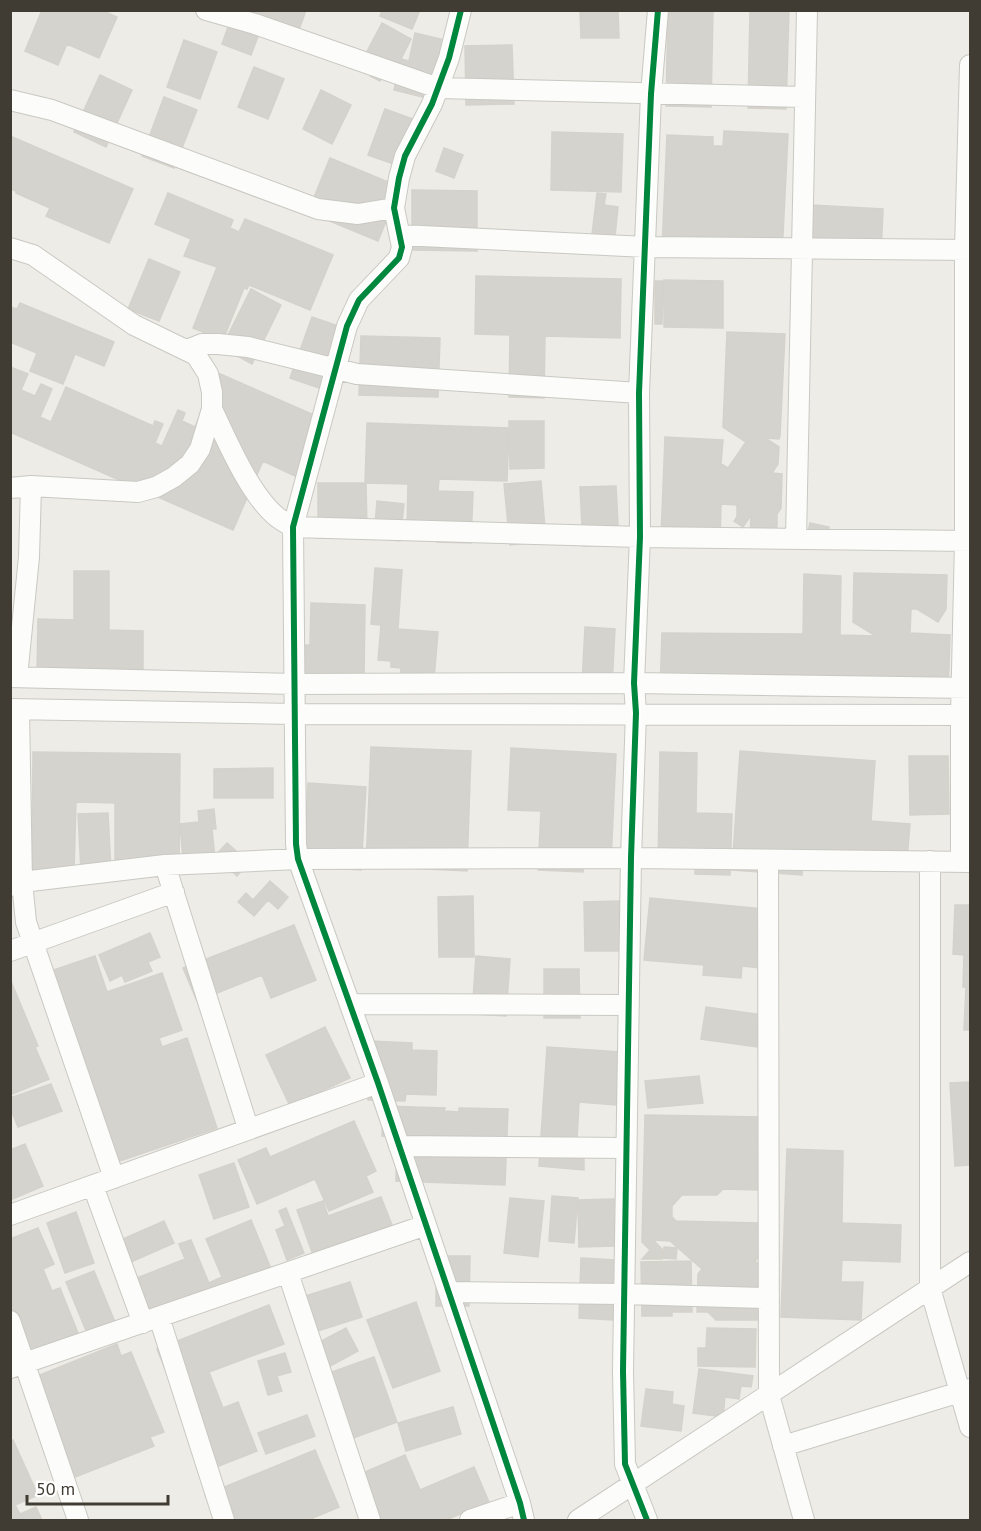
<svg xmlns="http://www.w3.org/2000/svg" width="981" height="1531" font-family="'PT Sans',sans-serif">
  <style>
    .building { fill: #d5d3cd; stroke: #d5d2cc; stroke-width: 1.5 }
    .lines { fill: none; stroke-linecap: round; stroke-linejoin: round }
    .minor-casing { stroke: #c9c8c2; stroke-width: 22 }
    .minor { stroke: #fcfcfb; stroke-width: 20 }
    .cycleway-casing { stroke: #fff; stroke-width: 10 }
    .cycleway { stroke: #00873e; stroke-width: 6 }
  </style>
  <rect width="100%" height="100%" fill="#edece6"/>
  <path class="building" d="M42,10H102L117,17L99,58L67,44L58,65L25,51Z
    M234,10H268L251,55L222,44Z
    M269,10H306L293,47L260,36Z
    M382,10H420L412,29L380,16Z
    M580,10H618L619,38H581Z
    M668,10H713L711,107L666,106Z
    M750,10H789L786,109L748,108Z
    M382,23L411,39L394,73L386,69L380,81L370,76L377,64L364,57Z
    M415,33L445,40L431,99L394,90L401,59L409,61Z
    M184,40L217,52L200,99L167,87Z
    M512,45L514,104L466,105L465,46Z
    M254,67L284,79L268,119L238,107Z
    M100,75L132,90L106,147L74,132Z
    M321,90L351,105L332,144L303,129Z
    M164,97L197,110L174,168L142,156Z
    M385,109L421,122L405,168L368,155Z
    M724,131L788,134L782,255L662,249L667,135L713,137V146H723Z
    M552,132L623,134L621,192L551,190Z
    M10,136L133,189L109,243L46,216L50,208L16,193V191L10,189Z
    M444,148L463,155L454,178L436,171Z
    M330,158L400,187L378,241L308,212Z
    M412,190L477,191V251L412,250Z
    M168,193L233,220L230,228L239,232L245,219L333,255L310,310L249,285L247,289L244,288L223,340L193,328L217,267L184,256L191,239L155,224Z
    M597,193L606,194L604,205L618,207L614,246L591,243Z
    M811,205L883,209L881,253L809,249Z
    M149,259L180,272L159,321L128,309Z
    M476,276L621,279L620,338L545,336L544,398L509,397L510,335L475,334Z
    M664,280L723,281V328L664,327Z
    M655,281H663L662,324H655Z
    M251,289L281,305L252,364L237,356L238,353L223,345Z
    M20,303L114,342L104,366L75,354L63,384L30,371L37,353L10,342V307L17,309Z
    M312,317L350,330L328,391L290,378Z
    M727,332L785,334L780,436L779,439L765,438L779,447L778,464L772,473L782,474L781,508L777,514V528L765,546L750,536L751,515L743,527L734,521L737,517V505L721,504L720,541L661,538L665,437L723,440L721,464L728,468L746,442L723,427Z
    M361,336L440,338L438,397L359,395Z
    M10,367L28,374L21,390L35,396L41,384L52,389L40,417L51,422L66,387L153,426L155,421L163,424L155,443L162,446L178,410L185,413L182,421L195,427L218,373L323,419L297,477L263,461L233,530L10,432Z
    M509,421H544V468L510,469Z
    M367,423L509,428L507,481L439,479L438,491L473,492L471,543L437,542L438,530L407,529L408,484L365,483Z
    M541,481L546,541L510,545L504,484Z
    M318,483H366L367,529H326V538H318Z
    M616,486L619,545L583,546L580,487Z
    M377,501L404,504L400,541L374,538Z
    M810,523L829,527L825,545L806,541Z
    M375,568L402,570L398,629L438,632L433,691L399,688L401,668L391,667V661L378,660L381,625L371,624Z
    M74,571H109V630L143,631V684L37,675L38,619L74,620Z
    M854,573L947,575L946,609L938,622L917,609H911L910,633L950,635L948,696L800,692L805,696L660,692L662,633L803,634L804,574L841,576L840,635L876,636L853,622Z
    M311,603L365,605L364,680L303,688L305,645H310Z
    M585,627L615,629L612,685L582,684Z
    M371,747L471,751L467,871L366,866Z
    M511,748L616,754L611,861L584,860L583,872L538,870L541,811L508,810Z
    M740,751L875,761L871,821L910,824L906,871L803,863L802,875L732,870Z
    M33,752L180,754L179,872L115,871V803L76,802L74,872H32Z
    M660,752L697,753L696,813L732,814L730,875L695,874V866H658Z
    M909,756H948L949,814L910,815Z
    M273,768V798H214V769Z
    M308,783L366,787L361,870L303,866Z
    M214,809L216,829H212L216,869L184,872L180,824L199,822L198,811Z
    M108,813L111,871L81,872L78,814Z
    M227,843L249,862L237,876L215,856Z
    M270,881L288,897L278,909L268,900L254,916L238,902L246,893L253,900Z
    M473,896L474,957H439L438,897Z
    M650,898L765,909L760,968L742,966L741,978L703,975L704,965L644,960Z
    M619,901L620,951H585L584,902Z
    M955,905H970V1030H964L966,987H963L964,955L953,954Z
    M294,925L316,980L271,998L262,975L197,1001L183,968Z
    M150,933L160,957L148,962L152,971L125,982L122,975L110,981L99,955Z
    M95,956L107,992L162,973L182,1030L159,1038L162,1047L187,1038L217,1128L105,1166L39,975Z
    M476,956L510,959L506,1016L472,1014Z
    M544,969H579L580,1018H544Z
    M10,979L38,1046L35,1047L49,1079L10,1095Z
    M706,1007L762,1015L757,1047L701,1039Z
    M325,1027L350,1078L290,1106L266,1055Z
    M370,1041L412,1043V1050L437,1051L436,1095L406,1094L405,1101L368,1100Z
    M547,1047L620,1052L616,1105L579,1102L576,1158L584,1159V1170L539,1166Z
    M699,1076L703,1103L648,1108L645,1081Z
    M970,1082V1165L955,1166L950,1083Z
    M51,1084L62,1111L18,1127L10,1107V1098Z
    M383,1106L445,1108L444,1111L459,1112V1108L508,1109L505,1185L396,1181L397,1137L382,1136Z
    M645,1115L761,1117L760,1190L723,1189L717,1195H682L672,1206V1217L676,1221L759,1223V1256L755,1261L760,1265L759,1320H716L708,1312H697L698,1274L702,1269L670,1241L653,1240L662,1249V1259H642L650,1250L642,1242Z
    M354,1121L376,1171L366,1176L373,1192L329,1211L315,1179L257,1204L238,1160L266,1148L270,1157Z
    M25,1144L43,1186L10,1200V1150Z
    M787,1149L843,1151L842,1223L901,1225L900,1262L842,1260L841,1282H863L861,1320L781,1317Z
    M234,1163L249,1207L214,1219L199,1175Z
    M552,1196L578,1198L574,1243L549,1241Z
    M381,1197L392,1225L312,1252L297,1210L323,1201L328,1216Z
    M510,1198L544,1201L538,1257L504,1253Z
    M614,1199V1246L579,1247L578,1200Z
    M286,1208L304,1253L287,1260L276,1230L285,1226L279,1211Z
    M76,1212L94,1263L65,1273L47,1223Z
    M251,1220L274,1276L216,1300L209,1283L222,1277L206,1239Z
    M164,1221L174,1243L124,1265L114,1243Z
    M38,1228L54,1264L43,1269L52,1291L60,1288L80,1338L26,1360L10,1322V1239Z
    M191,1240L213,1293L143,1321L127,1282L185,1259L179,1244Z
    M664,1247L677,1248L676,1259L663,1258Z
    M436,1256H470L469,1306H436Z
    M581,1258L615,1260L613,1320L579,1318Z
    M691,1261L692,1312H672V1316H642L641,1262Z
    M94,1271L115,1322L87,1333L66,1282Z
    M350,1282L362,1317L311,1333L299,1298Z
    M416,1302L440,1371L393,1388L367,1320Z
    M269,1305L284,1344L209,1372L223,1408L238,1402L257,1451L206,1471L157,1349Z
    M346,1328L358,1351L323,1370L310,1347Z
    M707,1328L756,1329L755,1367L698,1366V1348H706Z
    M117,1344L121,1356L131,1352L164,1432L150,1437L154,1446L65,1481L25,1381Z
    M285,1353L291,1372L277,1376L282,1391L268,1395L258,1361Z
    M374,1357L397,1422L342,1442L318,1377Z
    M699,1369L753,1376L751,1387L741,1386L739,1399L725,1397L723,1417L693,1413Z
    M646,1389L673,1392L672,1404L684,1406L681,1431L641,1426Z
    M453,1407L461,1434L406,1451L398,1423Z
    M307,1415L315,1436L266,1454L258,1433Z
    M13,1440L38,1495L15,1505L20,1514L36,1507L42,1520H10V1441Z
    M315,1450L339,1507L308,1520H216L205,1495Z
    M405,1455L420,1490L474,1467L489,1502L446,1520H369L351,1478Z"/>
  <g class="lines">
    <g class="minor-casing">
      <path id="minor" d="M206,10L255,24L438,88L804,97
        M461,10L449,58L432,104L405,156L399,178L394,208L402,247L399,258L359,300L347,326L293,527L296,844L298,859L378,1083L520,1503L524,1520
        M10,100L52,110L318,209L358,214L394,208
        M401,235L646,247L970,250
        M10,248L33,255L134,325L196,355L208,374L212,392V409L200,449L190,464L174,477L156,487L138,492L31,486L10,488
        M187,350L202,344H218L248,347L357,374L639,393
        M212,409C227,441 250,495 277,517C282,521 288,524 293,527L640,537L970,541
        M796,539L807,10
        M10,677L294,684L634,683L970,688
        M17,677L29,557L31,486
        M10,709L294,714L970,715
        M19,710L22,882L26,922L114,1178
        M768,860L769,1395L804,1520
        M930,861V1288L970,1427
        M961,862V715L965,541V250L970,65
        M165,865L248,1128
        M10,886L22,882L165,865L298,859L631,858L970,862
        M10,951L174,892
        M350,1004L629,1005
        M399,1146L626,1148
        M93,1186L143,1323
        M10,1215L378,1083
        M288,1273L370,1520
        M449,1292L624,1294L768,1298
        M159,1317L224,1520
        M10,1321L78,1520
        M10,1368L426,1225
        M783,1446L970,1389
        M470,1520L520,1503
        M578,1520L970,1262
        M647,1520L625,1464L623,1371L631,858L636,713L634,683L640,537L639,393L651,94L658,10"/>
    </g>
    <use href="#minor" class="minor"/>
    <g class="cycleway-casing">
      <path id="cycleway" d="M461,10L449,58L432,104L405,156L399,178L394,208L402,247L399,258L359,300L347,326L293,527L296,844L298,859L378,1083L520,1503L524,1520
        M647,1520L625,1464L623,1371L631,858L636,713L634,683L640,537L639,393L651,94L658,10"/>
    </g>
    <use href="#cycleway" class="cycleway"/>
  </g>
  <rect width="981" height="1531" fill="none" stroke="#413c33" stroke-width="24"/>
  <path d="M27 1495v9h141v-9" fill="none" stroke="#413c33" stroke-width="3"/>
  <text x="36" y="1495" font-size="18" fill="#413c33" stroke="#ffffff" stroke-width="4.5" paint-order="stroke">50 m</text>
</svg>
